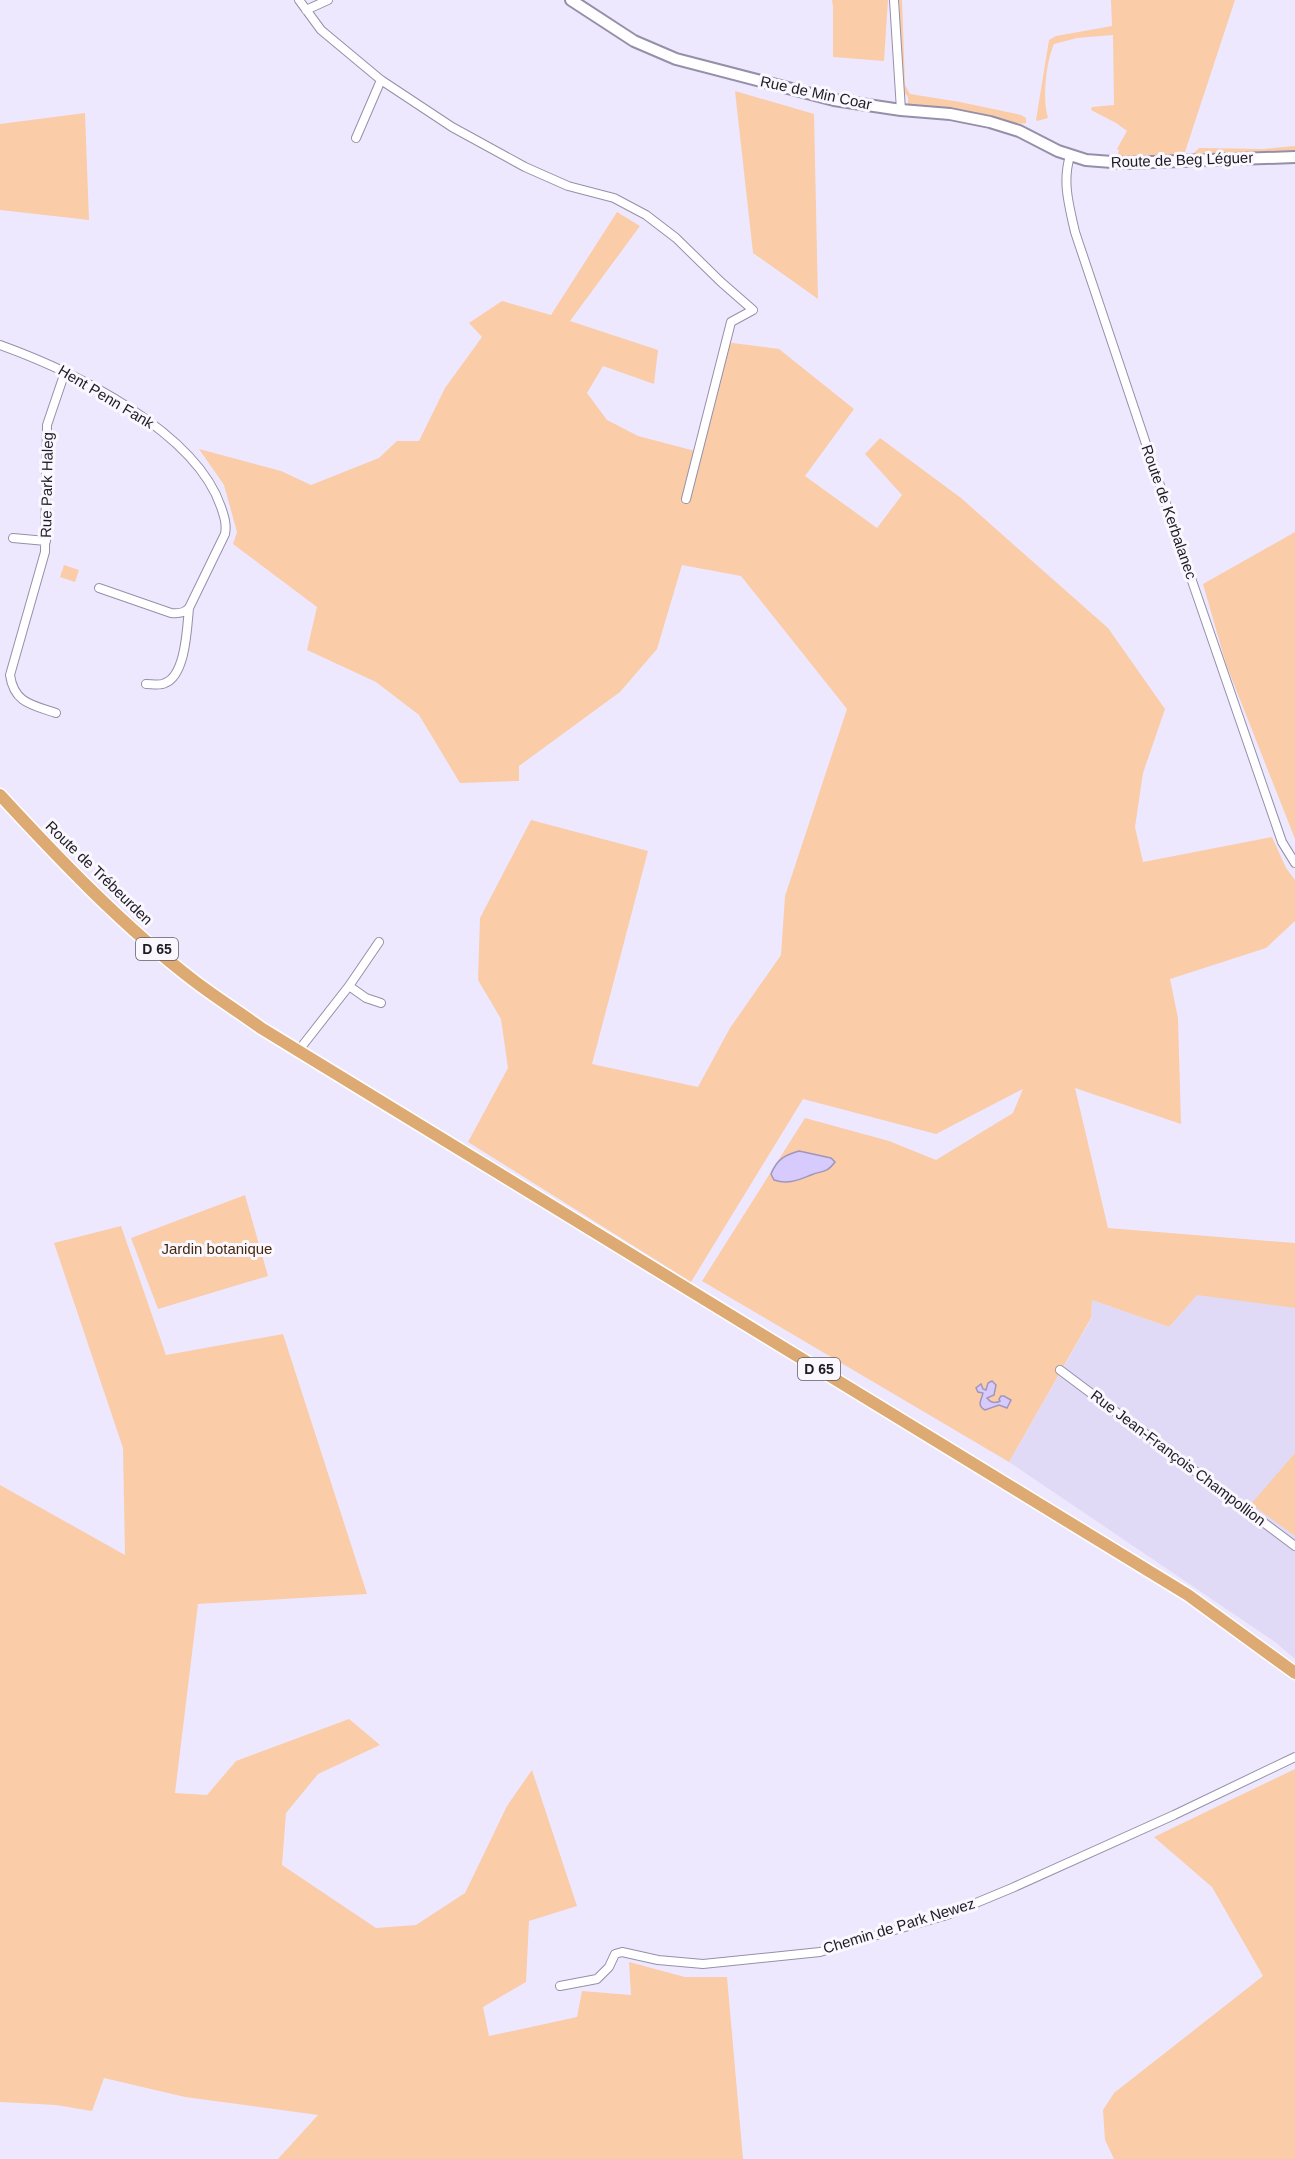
<svg xmlns="http://www.w3.org/2000/svg" width="1295" height="2159" font-family="Helvetica,sans-serif">
  <style>
    .built { fill: #e1daf7 }
    .green { fill: #facca8 }
    .water { fill: #d7cafd; stroke: #a096bc; stroke-width: 1.5 }
    .lines { fill: none; stroke-linecap: round; stroke-linejoin: round }
    .street-casing { stroke: #968fa9; stroke-width: 10 }
    .secondary-casing { stroke: #968fa9; stroke-width: 14 }
    .primary-casing { stroke: #fff; stroke-width: 15 }
    .street { stroke: #fff; stroke-width: 8 }
    .secondary { stroke: #fff; stroke-width: 10 }
    .primary { stroke: #ddaa74; stroke-width: 12 }
    .labels { text-anchor: middle; stroke-width: 6; stroke-linejoin: round; paint-order: stroke }
    .shield { fill: #faf8fe; stroke: #605d66; stroke-width: 1.5 }
    .shield-label { font-size: 14px; font-weight: bold; fill: #1e1b25 }
    .street-label { font-size: 15px; fill: #1e1b25; stroke: #faf8fe }
    .park-label { font-size: 15px; fill: #47290e; stroke: #faf8fe }
  </style>
  <rect width="100%" height="100%" fill="#eee8ff"/>
  <path class="built" d="M1197,1294L1295,1308V1453L1252,1504L1295,1536V1659L1275,1642L1009,1462L1091,1319L1092,1300L1169,1327Z"/>
  <path class="green" d="M832,0H888L884,61L833,57V6Z
    M899,0H902L905,85L910,94L960,102L1021,115L1026,118V123C1011,127 961,110 942,108C931,106 919,107 908,107V97L903,91Z
    M1111,0H1235L1184,155L1129,159L1117,157L1119,150L1117,149L1127,131L1116,123L1091,110L1092,107L1114,105L1113,35L1077,38L1054,44C1046,61 1042,100 1048,118L1037,121L1036,120L1049,40L1056,36L1112,26Z
    M735,91L814,114L818,299L753,253Z
    M85,113L89,220L0,210V124Z
    M1295,146V151L1191,156L1199,148L1263,149Z
    M617,212L640,226L570,321L658,350L654,384L603,366L587,393L607,420L638,436L695,451L725,342L779,349L854,409L805,476L877,528L902,495L865,454L880,438L961,498L1108,628L1165,709L1143,773L1135,827L1143,862L1272,837L1286,868L1295,880V921L1266,948L1170,979L1178,1018L1181,1124L1075,1088L1108,1228L1295,1243V1308L1197,1295L1169,1327L1092,1300L1091,1318L1009,1462L702,1281L805,1118L889,1141L936,1160L1013,1113L1023,1089L936,1134L803,1099L691,1282L468,1142L508,1068L501,1019L478,980L480,918L531,820L648,851L592,1064L698,1087L730,1028L781,955L785,896L847,709L741,576L682,565L657,649L620,692L519,766V781L460,783L419,715L376,682L307,650L317,607L233,544L237,532L224,485L199,449L281,471L311,485L379,458L397,441H419L445,388L482,337L469,323L502,301L551,315Z
    M1295,532V839L1226,664L1203,584Z
    M64,565L79,570L75,582L60,577Z
    M245,1195L268,1276L158,1309L131,1238Z
    M121,1226L166,1355L283,1334L367,1594L198,1604L175,1793L207,1795L236,1761L349,1719L380,1745L318,1774L286,1813L282,1865L376,1928L416,1925L465,1893L507,1806L532,1770L577,1906L529,1921L526,1982L483,2007L489,2036L577,2017L582,1991L631,1995L629,1962L685,1977H727L743,2159H278L318,2115L185,2097L104,2078L92,2111L56,2105L0,2102V1485L125,1555L123,1448L54,1243Z
    M1295,1453V1536L1251,1504Z
    M1295,1769V2159H1114L1105,2140L1103,2110L1114,2093L1263,1976L1212,1887L1154,1837Z"/>
  <path class="water" d="M799,1151L831,1158L835,1162C826,1174 823,1170 811,1175C798,1180 788,1185 774,1180L771,1174C777,1159 785,1155 799,1151Z
    M992,1381L996,1385L994,1395L987,1398C991,1403 995,1404 1000,1401L999,1399L1001,1396H1004L1011,1400L1007,1408L999,1405L985,1410C976,1405 982,1399 983,1393L978,1392L976,1388L981,1384L983,1389L986,1390L988,1383Z"/>
  <g class="lines">
    <g class="street-casing">
      <path id="street" d="M299,0L321,30L381,80L452,127L525,167L568,186L614,198L646,215L676,238L721,282L753,310L731,322L686,499
        M894,0L901,110
        M306,10L328,0
        M356,138L381,80
        M1070,156C1062,182 1069,205 1075,232L1191,578L1282,842L1295,863
        M0,345C72,371 195,430 221,507C224,516 227,524 225,534L189,608C184,613 179,614 171,613L99,588
        M13,538L46,541
        M146,684C152,684 160,686 165,683C186,675 187,627 189,608
        M56,713C32,705 14,703 10,675L45,552L47,425L65,372
        M349,986L366,998L381,1003
        M299,1050L349,986L379,942
        M1060,1370L1295,1546
        M560,1986L597,1979L609,1967L615,1954L622,1952L658,1960L703,1964L820,1952L856,1941L947,1915L1012,1888L1174,1815L1295,1757"/>
    </g>
    <g class="secondary-casing">
      <path id="secondary" d="M571,0L634,41L676,59L834,100L901,110L950,114L990,122L1019,131L1058,151L1086,160L1125,163L1295,157"/>
    </g>
    <g class="primary-casing">
      <path id="primary" d="M0,795C60,860 123,926 193,980C215,997 239,1012 261,1028L1188,1595L1295,1673"/>
    </g>
    <use href="#street" class="street"/>
    <use href="#secondary" class="secondary"/>
    <use href="#primary" class="primary"/>
  </g>
  <g class="labels">
    <g class="shield">
      <rect x="136" y="938" width="42" height="22" rx="4.5"/>
      <rect x="798" y="1358" width="42" height="22" rx="4.5"/>
    </g>
    <g class="shield-label">
      <text x="157" y="954">D 65</text>
      <text x="819" y="1374">D 65</text>
    </g>
    <g class="street-label">
      <text transform="translate(816 93) rotate(12)" y="5">Rue de Min Coar</text>
      <text transform="translate(1182 160) rotate(-2)" y="5">Route de Beg Léguer</text>
      <text transform="translate(106 397) rotate(31)" y="5">Hent Penn Fank</text>
      <text transform="translate(47 485) rotate(-89)" y="5">Rue Park Haleg</text>
      <text transform="translate(1169 512) rotate(71)" y="5">Route de Kerbalanec</text>
      <text transform="translate(99 873) rotate(44)" y="5">Route de Trébeurden</text>
      <text transform="translate(1178 1458) rotate(37)" y="5">Rue Jean-François Champollion</text>
      <text transform="translate(899 1926) rotate(-17)" y="5">Chemin de Park Newez</text>
    </g>
    <g class="park-label">
      <text x="217" y="1254">Jardin botanique</text>
    </g>
  </g>
</svg>
